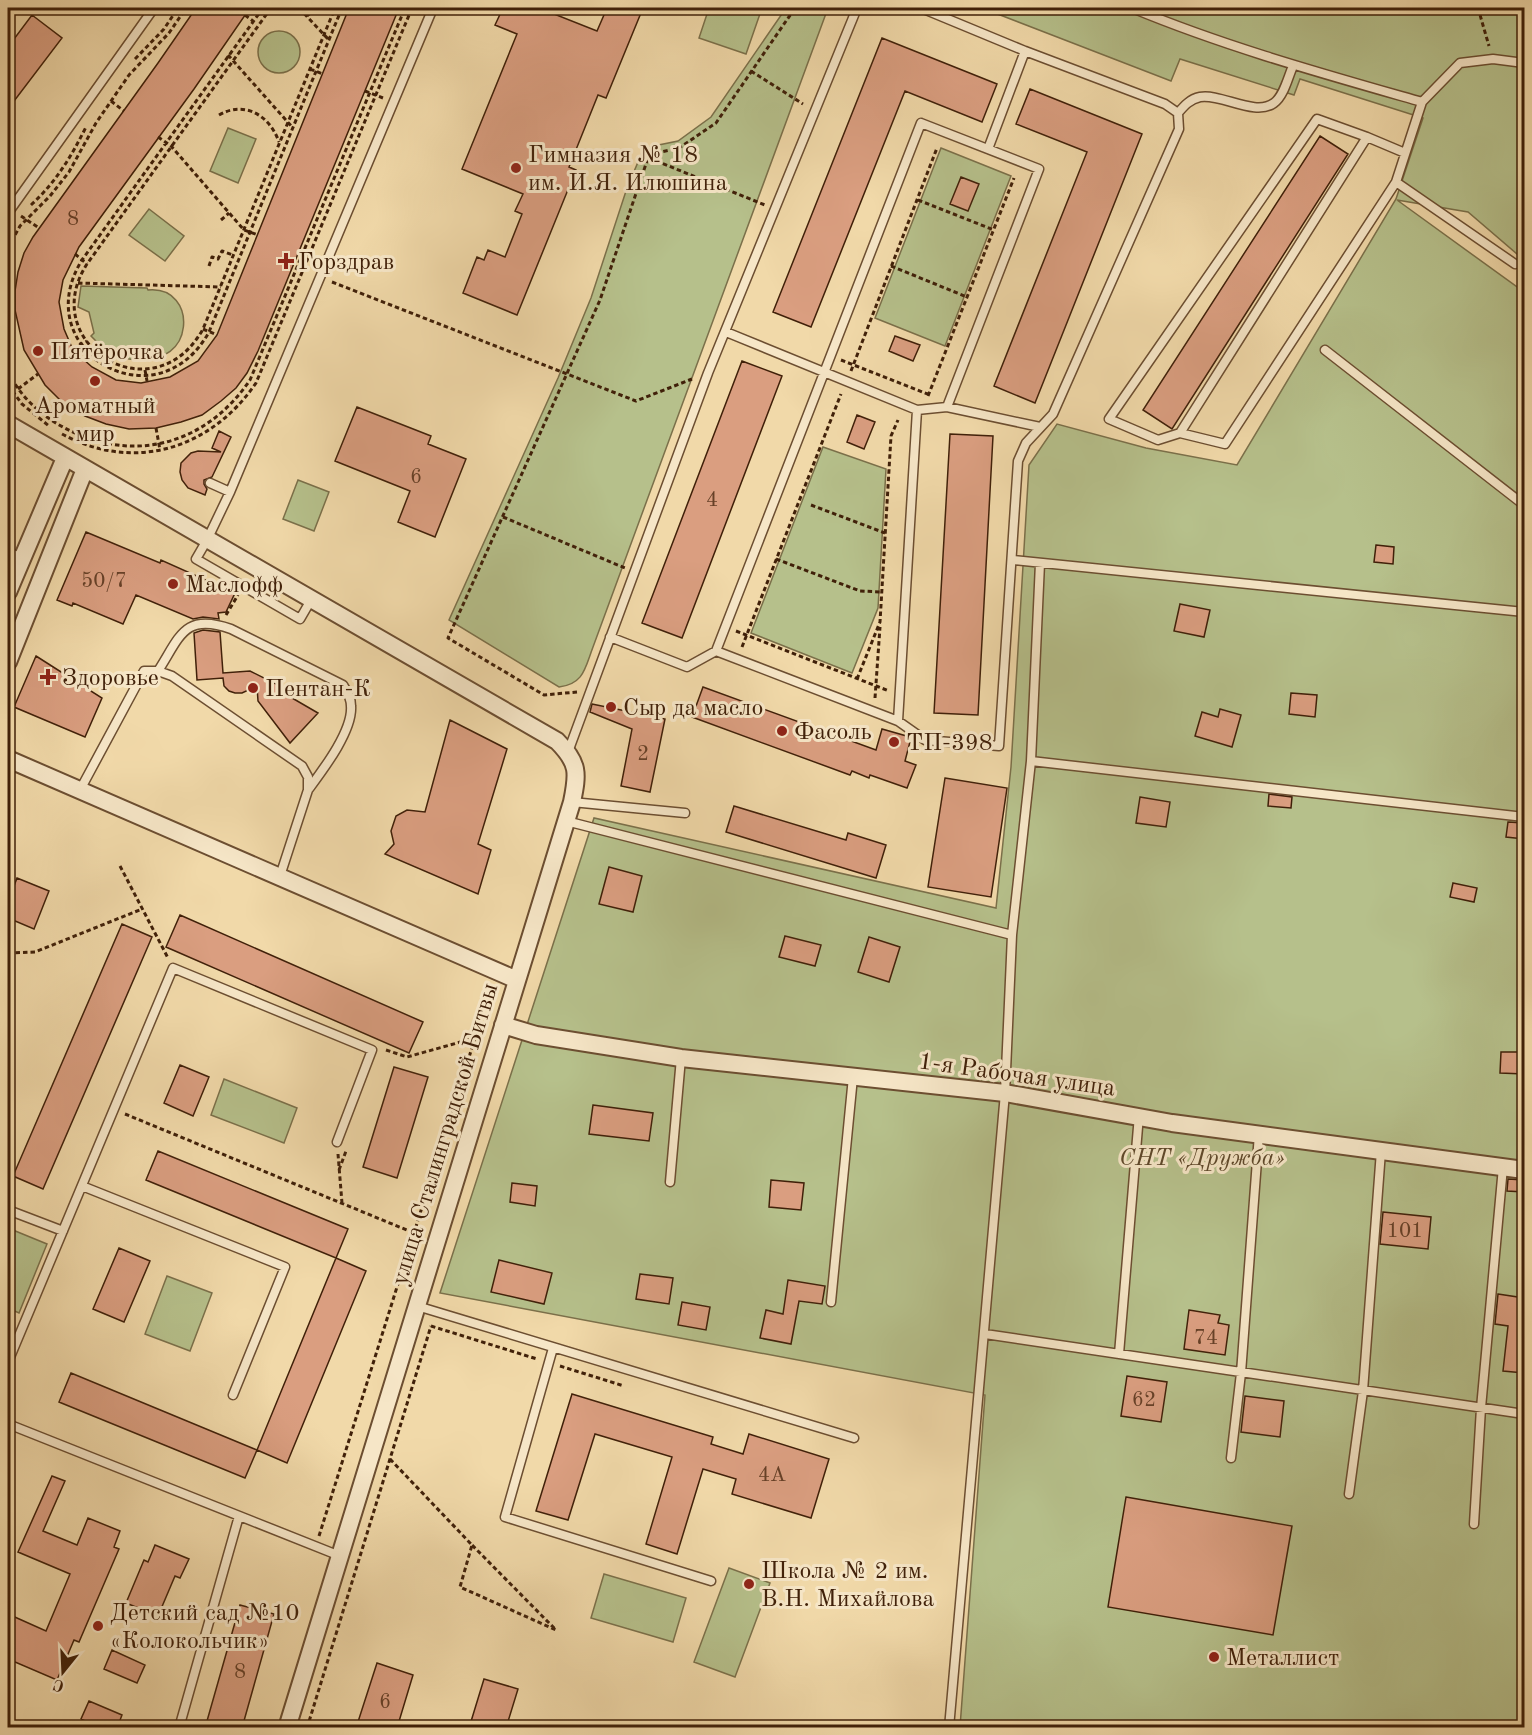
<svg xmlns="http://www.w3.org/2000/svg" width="1532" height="1735" font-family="'Old Standard TT',serif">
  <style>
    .green { fill: #b6c08b; stroke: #7b704a; stroke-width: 1.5 }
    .building { fill: #da9e80; stroke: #402009; stroke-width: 1.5 }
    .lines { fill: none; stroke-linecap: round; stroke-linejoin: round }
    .service-casing { stroke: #6c4e31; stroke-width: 11 }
    .minor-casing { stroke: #6c4e31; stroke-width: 20 }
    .path { stroke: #402009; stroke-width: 3; stroke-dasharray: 4.5 3; stroke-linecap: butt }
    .service { stroke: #f6e6c7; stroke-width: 8 }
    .minor { stroke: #f6e6c7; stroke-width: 16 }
    .poi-dot { fill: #8f2418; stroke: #f6e6c7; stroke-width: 2 }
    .labels { text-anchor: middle; stroke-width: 6; stroke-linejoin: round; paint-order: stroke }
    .number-label { font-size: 21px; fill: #664027 }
    .poi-label { font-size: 24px; fill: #402009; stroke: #f6e6c7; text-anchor: start }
    .street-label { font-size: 24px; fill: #402009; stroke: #f6e6c7 }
    .park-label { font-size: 24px; font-style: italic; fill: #5e482a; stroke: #f6e6c7 }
  </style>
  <rect width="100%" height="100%" fill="#f1d9a9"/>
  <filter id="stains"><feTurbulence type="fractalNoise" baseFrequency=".00333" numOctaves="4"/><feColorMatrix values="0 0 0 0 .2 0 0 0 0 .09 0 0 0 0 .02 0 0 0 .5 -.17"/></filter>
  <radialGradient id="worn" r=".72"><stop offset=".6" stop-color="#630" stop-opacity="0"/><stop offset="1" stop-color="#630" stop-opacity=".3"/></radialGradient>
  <path class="green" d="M709,8H762L746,54L699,38Z
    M786,8H828L593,647C585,668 584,684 559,687L449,620L558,378L591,298L627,188L644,148L678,141L711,117Z
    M982,8H1524V260L1468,212L1397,200L1524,292V1727H960L985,1395L440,1293L594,818L996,908L1011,767L1029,465L1057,424L1146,448L1237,465L1396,199L1423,118L1300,79L1294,95L1180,59L1171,81Z
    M258 52a21 21 0 1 1 42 0a21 21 0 1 1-42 0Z
    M228,128L256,139L238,183L210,171Z
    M941,148L1011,176L945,346L875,318Z
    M149,209L184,236L165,261L129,235Z
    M81,286L147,288L148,290C200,285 194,372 137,355L136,360C117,358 104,350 91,336L94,333L89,312L78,307Z
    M823,447L886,469L878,608L852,673L751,633Z
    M298,480L329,492L314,531L283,519Z
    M224,1079L297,1108L284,1143L211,1115Z
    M8,1228L47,1244L19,1313L8,1308Z
    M167,1276L212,1293L190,1351L145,1334Z
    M729,1568L770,1583L735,1677L694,1662Z
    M604,1574L686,1598L673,1642L591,1618Z"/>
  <path class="building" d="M196,8H250L194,89L79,247L63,280L59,302L64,329L73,350L92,367L116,380L141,383L170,377L198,361L217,335L349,8H399L258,351L247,373L236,388L221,401L202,415L181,422L156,428L129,429L106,424L85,416L60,400L45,385L24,350L15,310V291L18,272L24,253L33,237L158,63Z
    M503,8H539L597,31L607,8H643L606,98L598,95L569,167L576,170L517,315L463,293L477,257L484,260L488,250L505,257L522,214L515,211L523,194L462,169L517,34L495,25Z
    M32,15L62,38L8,109V47Z
    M882,38L997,84L982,122L905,91L811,327L773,312Z
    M1030,89L1142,134L1035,403L994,386L1087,152L1016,124Z
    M1320,136L1348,154L1172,429L1143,410Z
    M961,177L979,184L968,211L950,204Z
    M895,336L920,345L913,361L889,351Z
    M742,361L782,376L682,638L642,623Z
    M357,407L431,436L428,444L466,459L435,537L398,522L410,491L335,461Z
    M857,415L875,422L864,449L847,442Z
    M219,431L231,437L212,477L204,480V484L207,489L205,495L188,488L182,480L180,472L181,463L191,453L198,451L221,452L212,448Z
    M950,434L993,436L978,715L934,713Z
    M86,532L160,563L161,560L235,593L226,612L218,613L219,619L203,617L193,619L136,595L123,624L73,603L72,606L57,600Z
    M1376,545L1394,547L1393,564L1374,562Z
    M1180,604L1210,610L1204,637L1174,631Z
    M203,630L220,632L223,673L250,671L280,686V691L318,713L290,743L258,701L257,686L242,693H235L229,691L224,686L223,678L197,680L194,633Z
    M36,656L102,698L85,737L14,707Z
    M703,687L876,750L882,729L910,737L911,738L905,761L916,765L907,788L870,775L869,778L852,771L850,775L692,717Z
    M1291,693L1317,695L1315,717L1289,714Z
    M592,704L665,719L650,792L621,786L632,729L590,712Z
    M1220,709L1241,715L1232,747L1195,736L1202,712L1218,717Z
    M450,720L507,749L478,844L491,850L478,894L385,854L394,844L391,831L396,816L407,810L425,812Z
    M945,778L1007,788L991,897L928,887Z
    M1269,794L1292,797L1291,808L1268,806Z
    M1140,797L1170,802L1166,827L1136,823Z
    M734,806L846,840L848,833L886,845L876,878L726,832Z
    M1508,822L1524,823V839L1506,837Z
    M609,867L642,876L633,912L599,904Z
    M17,878L49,891L34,929L8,918V902Z
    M1453,883L1477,888L1474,902L1450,897Z
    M180,915L423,1022L409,1053L166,947Z
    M122,924L152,937L43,1189L13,1176Z
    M785,936L821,945L815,966L779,957Z
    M869,937L900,947L889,982L858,972Z
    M1501,1052H1524V1074L1500,1073Z
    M180,1065L209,1077L193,1116L164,1103Z
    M394,1067L428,1077L397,1178L363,1167Z
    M593,1105L653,1113L649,1141L589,1134Z
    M158,1151L348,1229L336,1258L146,1180Z
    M1508,1179L1524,1180V1192L1507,1191Z
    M771,1180L804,1183L801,1210L769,1207Z
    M512,1183L537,1186L535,1206L510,1202Z
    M1383,1212L1431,1217L1428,1249L1380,1244Z
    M119,1248L150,1261L124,1322L93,1309Z
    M336,1258L366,1271L287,1463L257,1450Z
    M499,1260L552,1273L544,1304L491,1292Z
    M640,1274L673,1278L669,1304L636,1299Z
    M788,1280L825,1286L822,1304L799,1301L791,1344L760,1338L766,1310L783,1314Z
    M1498,1294L1524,1298L1519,1347H1524V1373L1503,1371L1508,1326L1495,1324Z
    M682,1302L710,1307L706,1330L678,1325Z
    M1189,1310L1220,1315L1218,1323L1229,1325L1225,1355L1184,1349Z
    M71,1373L257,1450L245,1478L59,1402Z
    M1127,1376L1167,1382L1161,1422L1121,1416Z
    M572,1394L713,1437L711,1444L743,1454L749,1434L829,1459L811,1518L732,1494L736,1479L703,1469L677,1554L646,1544L672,1457L595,1434L568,1520L536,1511Z
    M1245,1396L1284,1401L1280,1437L1241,1432Z
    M52,1476L65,1481L43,1531L77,1545L88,1518L120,1531L114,1547L119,1549L79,1642L74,1640L57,1680L8,1659V1614L46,1631L70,1574L18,1552Z
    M1126,1497L1292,1526L1273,1635L1108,1607Z
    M155,1545L189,1559L180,1578L175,1576L158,1616L126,1603L144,1560L148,1562Z
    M240,1605L274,1614L242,1728H205Z
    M112,1650L145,1665L137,1683L104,1669Z
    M377,1663L413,1675L397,1728H356Z
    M484,1679L518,1689L506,1728H469Z
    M89,1701L122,1715L117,1728H100L81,1719Z"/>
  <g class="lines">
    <g class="service-casing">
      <path id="service" d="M1132,8C1226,47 1324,74 1422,102
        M1178,113C1184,106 1190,99 1200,97C1221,93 1255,117 1274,103C1284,96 1288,77 1293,66
        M988,149L1025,51
        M1396,182L1225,444L1180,433L1158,440L1109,419L1317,119L1367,137L1405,153
        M8,213L154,8
        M1515,264L1396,182L1422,102L1460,63L1493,59L1524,63
        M726,332L917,410L947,407L1040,427
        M1325,350L1524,505
        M1180,433L1367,137
        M210,483L230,492
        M8,552L22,558
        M1013,560L1524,612
        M311,600L300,619L196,559L207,540L230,492L433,8
        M610,637L687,667L716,651L898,721L925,740L999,746L1018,461L1026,443L1053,414L1179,129L1178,113L1165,104L1025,51L921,8
        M716,651L921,123L1039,169L947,407
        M158,671C180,637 184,612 231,629L343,685C347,692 351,697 351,706C353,731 322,771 308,790
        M898,721L917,410
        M568,752L708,373L857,8
        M1031,761L1524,817
        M80,790L144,671H158L172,676L302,766L308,777V790L280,876
        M572,802L685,813
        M566,821L1012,935
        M670,1182L681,1058
        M82,1186L285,1267L233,1395
        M8,1210L63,1231
        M831,1302L853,1077
        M417,1306L854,1438
        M985,1334L1524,1414
        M553,1348L505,1517L711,1581
        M1119,1354L1139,1115
        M8,1362L173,968L372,1050L337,1142
        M8,1424L340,1556
        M1231,1458L1241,1373L1259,1134
        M1349,1494L1363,1391L1381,1151
        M1474,1524L1481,1408L1503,1167
        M179,1728L239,1516
        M949,1728L1005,1093L1012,935L1031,761L1040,563"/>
    </g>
    <g class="minor-casing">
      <path id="minor" d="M8,424L557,741C579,763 578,773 572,802L287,1728
        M8,592L65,458
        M8,662L85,469
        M8,759L517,980
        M503,1025L536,1035L681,1058L1005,1093L1172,1123L1524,1170"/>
    </g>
    <path class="path" d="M263,8L82,260C26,350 156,427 209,332L342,8
      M271,8L87,264C35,344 154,417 203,329L335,8
      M299,8L329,40
      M1478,8L1489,46
      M245,15L253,21
      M307,16L316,8
      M228,55L293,128
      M135,59L164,29L178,8
      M310,69L323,74
      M751,71L803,104
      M365,91L383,98
      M111,101L124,111
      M219,115C245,100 270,116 279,142
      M158,137L171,146L244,230L258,235
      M649,158L765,205
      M918,200L994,230
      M31,205C56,182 71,157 86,127
      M21,216L39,228
      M221,220L229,213
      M8,235L15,223
      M8,248L20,226L50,196L69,172L96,123L129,75L169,33L186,8
      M299,251L309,255
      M75,254L87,264
      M209,266L212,257L218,259L222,251L233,255
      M891,266L967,297
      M332,282L636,401L692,379
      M78,283L221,287
      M203,329L217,335
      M73,350L87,341
      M841,360L930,395
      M145,370L147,381
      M8,371C19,395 38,413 61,426C131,465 205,446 250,380L405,8
      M851,371L937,148
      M8,385L22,404L49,426
      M18,389L38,374
      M928,396L1014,178
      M156,428L160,450
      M62,434C134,473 211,449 256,383L412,8
      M811,505L885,533
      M503,517L625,568
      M776,559L860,591L882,592
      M226,615L238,595
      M736,631L889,691
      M742,647L841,394
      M857,679L880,622L891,436L898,420
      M577,692L544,695L448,638L600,300L648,158L652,154L679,148L716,123L795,8
      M875,698L880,627
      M8,717L10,711
      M120,866L168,958
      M8,894L10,895
      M8,953L35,952L142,909
      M386,1050L407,1057L475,1038
      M125,1114L414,1233
      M338,1154L342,1203
      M339,1170L346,1151
      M431,1326L537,1359
      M560,1366L624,1386
      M390,1459L472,1545L460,1587L556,1630L472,1545
      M319,1536L491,987
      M307,1728L431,1326"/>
    <use href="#service" class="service"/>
    <use href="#minor" class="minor"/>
  </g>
  <g class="poi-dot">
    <circle cx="516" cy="168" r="6"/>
    <path d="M283 252h6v6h6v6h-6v6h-6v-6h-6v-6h6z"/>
    <circle cx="38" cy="351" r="6"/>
    <circle cx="95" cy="381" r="6"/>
    <circle cx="173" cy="584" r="6"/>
    <path d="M45 668h6v6h6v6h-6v6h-6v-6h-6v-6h6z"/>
    <circle cx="253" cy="688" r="6"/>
    <circle cx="611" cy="707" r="6"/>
    <circle cx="782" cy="731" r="6"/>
    <circle cx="894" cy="742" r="6"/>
    <circle cx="749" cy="1584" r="6"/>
    <circle cx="98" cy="1626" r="6"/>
    <circle cx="1214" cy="1657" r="6"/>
  </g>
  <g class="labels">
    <g class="number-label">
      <text x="73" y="225">8</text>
      <text x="416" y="483">6</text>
      <text x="712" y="506">4</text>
      <text x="104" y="587">50/7</text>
      <text x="643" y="760">2</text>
      <text x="1405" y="1237">101</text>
      <text x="1206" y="1344">74</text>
      <text x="1144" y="1406">62</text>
      <text x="772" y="1481">4А</text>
      <text x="240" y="1678">8</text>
      <text x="385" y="1708">6</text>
    </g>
    <g class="poi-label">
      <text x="528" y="162">Гимназия № 18<tspan x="528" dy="28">им. И.Я. Илюшина</tspan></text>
      <text x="298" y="269">Горздрав</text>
      <text x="50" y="359">Пятёрочка</text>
      <text x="95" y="413" text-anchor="middle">Ароматный<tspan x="95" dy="28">мир</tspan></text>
      <text x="185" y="592">Маслофф</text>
      <text x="62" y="685">Здоровье</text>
      <text x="265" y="696">Пентан-К</text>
      <text x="623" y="715">Сыр да масло</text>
      <text x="794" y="739">Фасоль</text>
      <text x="906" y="750">ТП-398</text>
      <text x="761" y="1578">Школа № 2 им.<tspan x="761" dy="28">В.Н. Михайлова</tspan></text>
      <text x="110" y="1620">Детский сад №10<tspan x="110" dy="28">«Колокольчик»</tspan></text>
      <text x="1226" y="1665">Металлист</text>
    </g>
    <g class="street-label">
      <text transform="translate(1017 1074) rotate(8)" y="8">1-я Рабочая улица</text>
      <text transform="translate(444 1134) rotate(-73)" y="8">улица Сталинградской Битвы</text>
    </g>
    <g class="park-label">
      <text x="1202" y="1165">СНТ «Дружба»</text>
    </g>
  </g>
  <rect width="1532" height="1735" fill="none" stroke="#f1d9a9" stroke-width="30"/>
  <rect x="9" y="9" width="1514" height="1717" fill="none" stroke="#402009" stroke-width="3"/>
  <rect x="15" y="15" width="1502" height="1705" fill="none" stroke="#402009" stroke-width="1.5"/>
  <g transform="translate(63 1672) rotate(198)" stroke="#f6e6c7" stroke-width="4.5" paint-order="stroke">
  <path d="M0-4.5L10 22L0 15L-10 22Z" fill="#402009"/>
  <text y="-9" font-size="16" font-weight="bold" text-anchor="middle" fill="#402009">С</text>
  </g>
  <rect width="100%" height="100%" filter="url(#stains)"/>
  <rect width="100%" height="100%" fill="url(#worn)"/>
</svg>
